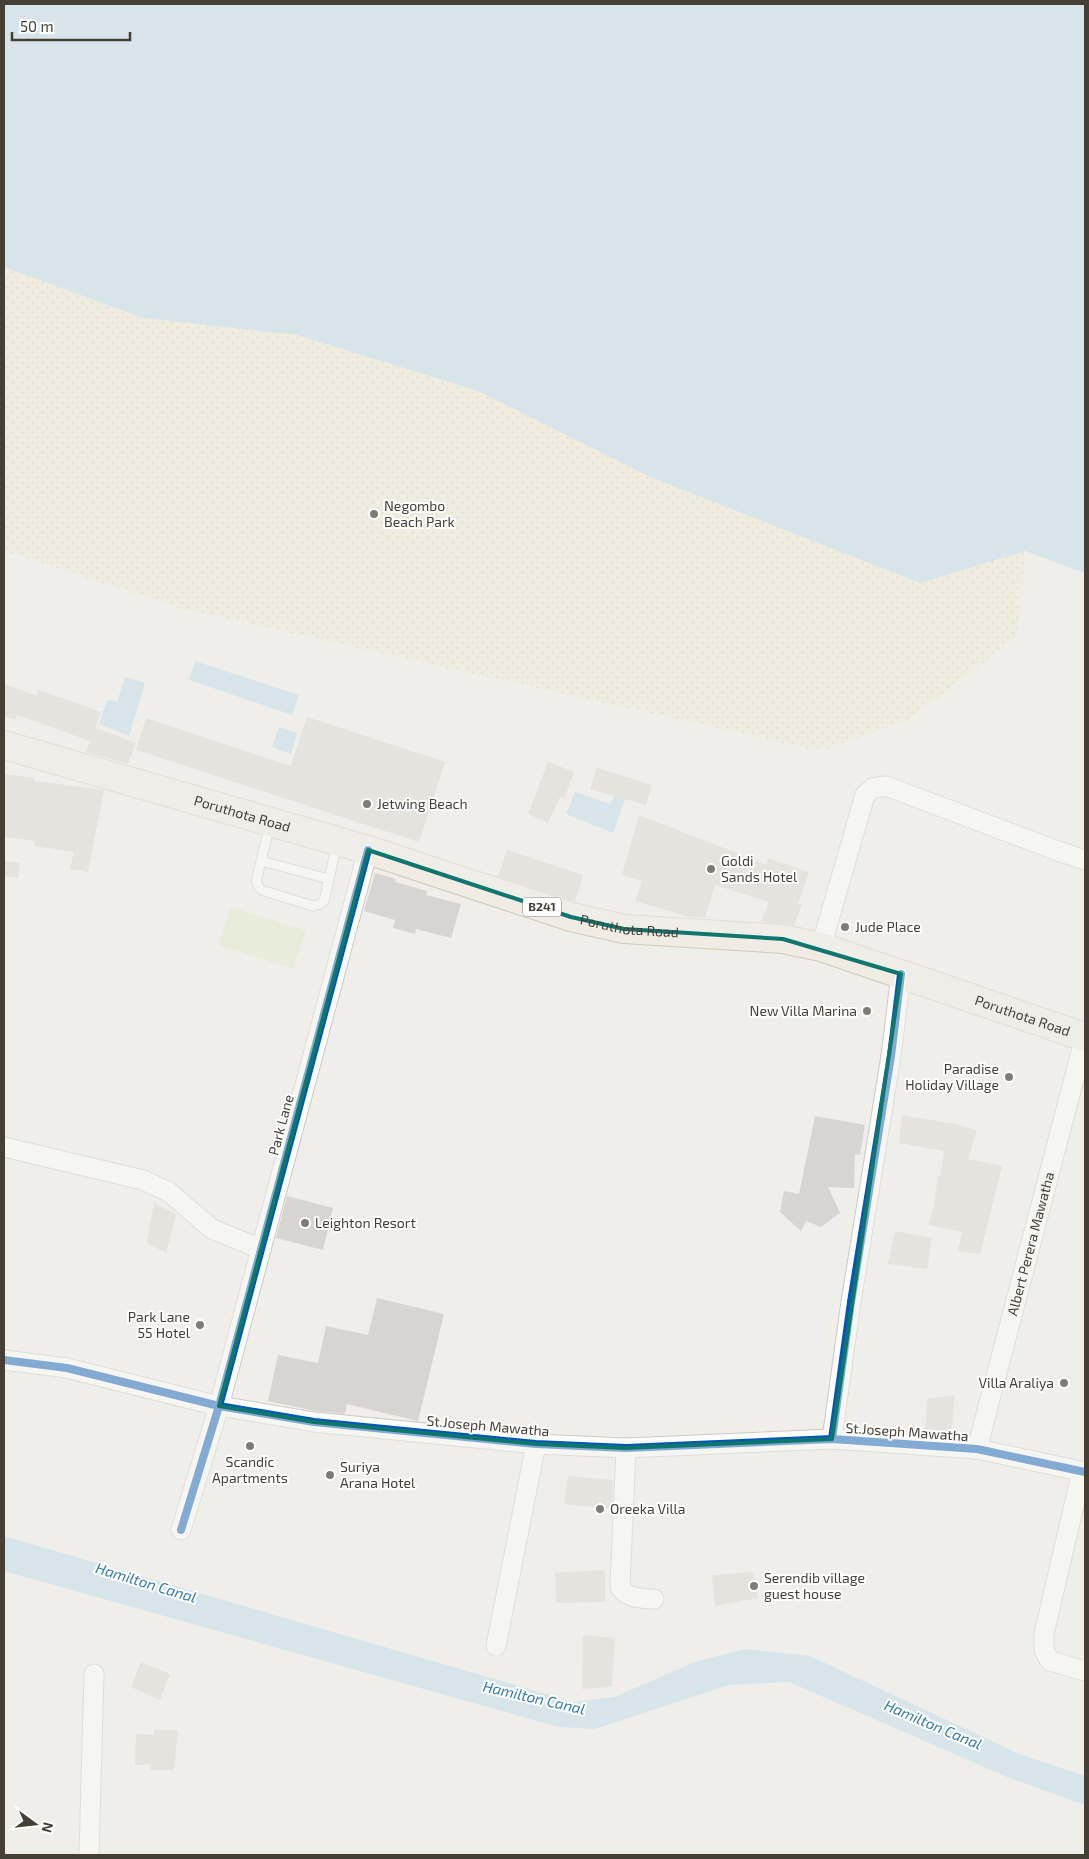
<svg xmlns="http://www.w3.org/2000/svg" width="1089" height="1859" font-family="'Exo 2',sans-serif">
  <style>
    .sand { fill: url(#sand-dots) }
    .garden { fill: #dde9cb }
    .water { fill: #bbd9ec }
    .building { fill: #d7d5d1 }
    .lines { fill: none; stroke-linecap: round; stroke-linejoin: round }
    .service-casing { stroke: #cccac6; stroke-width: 11 }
    .minor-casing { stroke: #cccac6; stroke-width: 21 }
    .primary-casing { stroke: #d1cab8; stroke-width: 30 }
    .service { stroke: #fdfcfc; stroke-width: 9 }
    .minor { stroke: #fdfcfc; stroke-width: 19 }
    .primary { stroke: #f0ece4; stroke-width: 28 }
    .cycleway-casing { stroke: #fff; stroke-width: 11 }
    .cycleway { stroke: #0057b8; stroke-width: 8 }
    .marked { fill: none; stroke: #0f766e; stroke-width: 4; stroke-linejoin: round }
    .poi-dot { fill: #807c75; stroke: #fff; stroke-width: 2 }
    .labels { text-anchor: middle; stroke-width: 4; stroke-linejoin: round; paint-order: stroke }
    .shield { fill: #fff; stroke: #7d7972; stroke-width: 1 }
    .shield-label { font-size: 12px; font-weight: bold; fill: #453f36 }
    .poi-label { font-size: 14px; fill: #453f36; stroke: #fff; text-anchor: start }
    .street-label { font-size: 14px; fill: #453f36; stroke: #fff }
    .water-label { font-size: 15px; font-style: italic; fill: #347aac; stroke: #fff }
  </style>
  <defs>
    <pattern id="sand-dots" width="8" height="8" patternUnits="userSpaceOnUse" patternTransform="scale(1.25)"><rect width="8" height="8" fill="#f2ecd5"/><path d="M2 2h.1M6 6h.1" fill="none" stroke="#d1cbb7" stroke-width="1.8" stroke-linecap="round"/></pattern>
  </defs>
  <rect width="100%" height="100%" fill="#efeeea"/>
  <path class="sand" d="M4,267L143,318L297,335L478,391L650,477L920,582L1025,551L1018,636L910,719L820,751L183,609L4,551Z"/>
  <path class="garden" d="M231,907L306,931L293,969L218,945Z"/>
  <path class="water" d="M4,4H1085V573L1025,551L920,583L650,477L478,391L297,335L143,318L4,267Z
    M195,661L299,695L292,715L189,680Z
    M125,677L145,683L129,736L99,724L107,700L117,702Z
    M279,727L297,733L291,754L272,747Z
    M575,792L610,804L614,796L625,799L613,833L566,814Z
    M4,1536L573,1702L614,1697L695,1662L745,1649L810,1656L1022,1755L1085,1776V1805L1007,1777L789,1682L728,1685L595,1729L559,1727L4,1571Z"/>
  <path class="building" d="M4,684L37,696L39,690L101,712L95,728L136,743L128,764L86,752L90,741L17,715L15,720L4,716Z
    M307,717L445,762L419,842L136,750L146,718L291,766Z
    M548,762L574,772L564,799L560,797L548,823L528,814Z
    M597,768L652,785L646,805L590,789Z
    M4,774L34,778V781L104,790L88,872L70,869L74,852L34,846L35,841L4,837Z
    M639,815L767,865L768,858L809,872L798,904L802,905L794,925L761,922L769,902L715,885L705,918L690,917L635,901L642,881L622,875Z
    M507,850L583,875L575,902L498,877Z
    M4,861L20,863L18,878L4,876Z
    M375,873L396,879L395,882L427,891L426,895L461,904L451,938L416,929L415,934L393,928L395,920L364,911Z
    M902,1115L960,1125L977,1130L968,1159L1002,1166L980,1254L958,1251L962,1232L928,1225L934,1207L938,1176H940L944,1151L899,1143Z
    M815,1116L865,1125L860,1155L855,1154L854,1188L828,1187L840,1213L821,1227L806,1221L801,1231L780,1212L784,1191L799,1194Z
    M287,1196L333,1208L323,1250L276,1238Z
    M154,1203L176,1214L166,1253L147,1243Z
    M895,1231L932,1238L927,1269L888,1264Z
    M377,1298L444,1314L418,1421L347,1404L345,1414L315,1411L268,1401L278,1355L318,1363L326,1326L368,1335Z
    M955,1395L951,1436L925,1434L927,1399Z
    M568,1476L613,1480L612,1509L564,1504Z
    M605,1570V1602L556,1603L555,1573Z
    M753,1572L758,1598L715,1606L712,1575Z
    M583,1635L615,1638L612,1687L582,1689Z
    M141,1662L170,1674L160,1700L131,1687Z
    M154,1730H178L174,1770H150L151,1764L135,1765L136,1734L154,1735Z"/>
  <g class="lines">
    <g class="service-casing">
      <path id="service" d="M270,824L257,878V884L261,890L313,906L320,904L324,901L337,844
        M261,861L329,879"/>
    </g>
    <g class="minor-casing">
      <g id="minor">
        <path d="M821,947L865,795L873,788L886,786L1058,851L1085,860"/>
        <path d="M4,1147L143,1180L169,1192L212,1229L261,1249"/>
        <path d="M4,1360L67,1368L219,1406L314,1422L536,1444L626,1448L832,1439L977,1449L1085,1472"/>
        <path d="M832,1439L851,1302L891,1056L901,974"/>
        <path d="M626,1448L620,1587C627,1599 641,1598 654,1599"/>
        <path id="s1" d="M977,1449L1085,1037"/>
        <path d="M1082,1471L1044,1634V1650L1050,1661L1085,1671"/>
        <path d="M181,1530L219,1406L368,850"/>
        <path d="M496,1646L536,1444"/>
        <path d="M89,1855L94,1674"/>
      </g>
    </g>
    <g class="primary-casing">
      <g id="primary">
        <path id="s2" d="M4,745L368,850L571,917L624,929L783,939L821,947L1085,1037"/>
      </g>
    </g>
    <use href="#service" class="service"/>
    <use href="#minor" class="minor"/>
    <use href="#primary" class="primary"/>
    <g class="cycleway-casing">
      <path id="cycleway" d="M4,1360L67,1368L219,1406L314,1422L536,1444L626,1448L832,1439L977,1449L1085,1472
        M832,1439L851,1302L891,1056L901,974
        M181,1530L219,1406L368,850"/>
    </g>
    <use href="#cycleway" class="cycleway"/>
  </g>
  <path d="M0 0H1089V1859H0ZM368,850L571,917L624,929L783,939L901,974L832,1439L626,1448L536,1444L314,1422L219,1406Z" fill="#efeeea" fill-opacity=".55" fill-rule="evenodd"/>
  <path class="marked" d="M368,850L571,917L624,929L783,939L901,974L832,1439L626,1448L536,1444L314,1422L219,1406Z"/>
  <g class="poi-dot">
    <circle cx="374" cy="514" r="5"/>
    <circle cx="367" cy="804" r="5"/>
    <circle cx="711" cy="869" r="5"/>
    <circle cx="845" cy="927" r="5"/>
    <circle cx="867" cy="1011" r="5"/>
    <circle cx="1009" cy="1077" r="5"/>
    <circle cx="305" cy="1223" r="5"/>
    <circle cx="200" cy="1325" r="5"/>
    <circle cx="1064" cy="1383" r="5"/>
    <circle cx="250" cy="1446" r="5"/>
    <circle cx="330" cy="1475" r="5"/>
    <circle cx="600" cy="1509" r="5"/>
    <circle cx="754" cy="1586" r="5"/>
  </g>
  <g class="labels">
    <rect class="shield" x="523" y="897.5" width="38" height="19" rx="4"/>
    <g class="shield-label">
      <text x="542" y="911">B241</text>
    </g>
    <g class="poi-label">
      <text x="384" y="511">Negombo<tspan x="384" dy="16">Beach Park</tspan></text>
      <text x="377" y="809">Jetwing Beach</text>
      <text x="721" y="866">Goldi<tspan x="721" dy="16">Sands Hotel</tspan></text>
      <text x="855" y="932">Jude Place</text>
      <text x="857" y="1016" text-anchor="end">New Villa Marina</text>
      <text x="999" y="1074" text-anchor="end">Paradise<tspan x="999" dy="16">Holiday Village</tspan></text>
      <text x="315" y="1228">Leighton Resort</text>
      <text x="190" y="1322" text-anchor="end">Park Lane<tspan x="190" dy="16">55 Hotel</tspan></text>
      <text x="1054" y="1388" text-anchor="end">Villa Araliya</text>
      <text x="250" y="1467" text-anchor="middle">Scandic<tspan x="250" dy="16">Apartments</tspan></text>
      <text x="340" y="1472">Suriya<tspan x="340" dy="16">Arana Hotel</tspan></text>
      <text x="610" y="1514">Oreeka Villa</text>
      <text x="764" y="1583">Serendib village<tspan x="764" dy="16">guest house</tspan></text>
    </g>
    <g class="street-label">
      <text dy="5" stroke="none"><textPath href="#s2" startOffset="248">Poruthota Road</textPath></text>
      <text dy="5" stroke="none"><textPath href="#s2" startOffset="652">Poruthota Road</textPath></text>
      <text dy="5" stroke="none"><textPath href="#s2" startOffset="1058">Poruthota Road</textPath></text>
      <text transform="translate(281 1125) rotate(-75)" y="5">Park Lane</text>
      <text dy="5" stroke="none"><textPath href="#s1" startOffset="212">Albert Perera Mawatha</textPath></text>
      <text transform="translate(488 1426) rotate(5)" y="5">St.Joseph Mawatha</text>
      <text transform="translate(907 1432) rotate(4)" y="5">St.Joseph Mawatha</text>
    </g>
    <g class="water-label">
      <text transform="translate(146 1583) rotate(17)" y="5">Hamilton Canal</text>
      <text transform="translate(534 1698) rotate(13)" y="5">Hamilton Canal</text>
      <text transform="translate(933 1725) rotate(23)" y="5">Hamilton Canal</text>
    </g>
  </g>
  <rect width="1089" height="1859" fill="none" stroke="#453f36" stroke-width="10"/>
  <g transform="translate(35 1824) rotate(105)" stroke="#ffffff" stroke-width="4" paint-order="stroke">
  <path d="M0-4L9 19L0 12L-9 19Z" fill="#453f36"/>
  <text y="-8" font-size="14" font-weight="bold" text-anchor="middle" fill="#453f36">N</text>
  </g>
  <path d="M12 32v8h118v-8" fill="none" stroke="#453f36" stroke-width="2.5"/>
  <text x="20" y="32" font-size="15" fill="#453f36" stroke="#ffffff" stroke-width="4" paint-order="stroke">50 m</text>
</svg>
